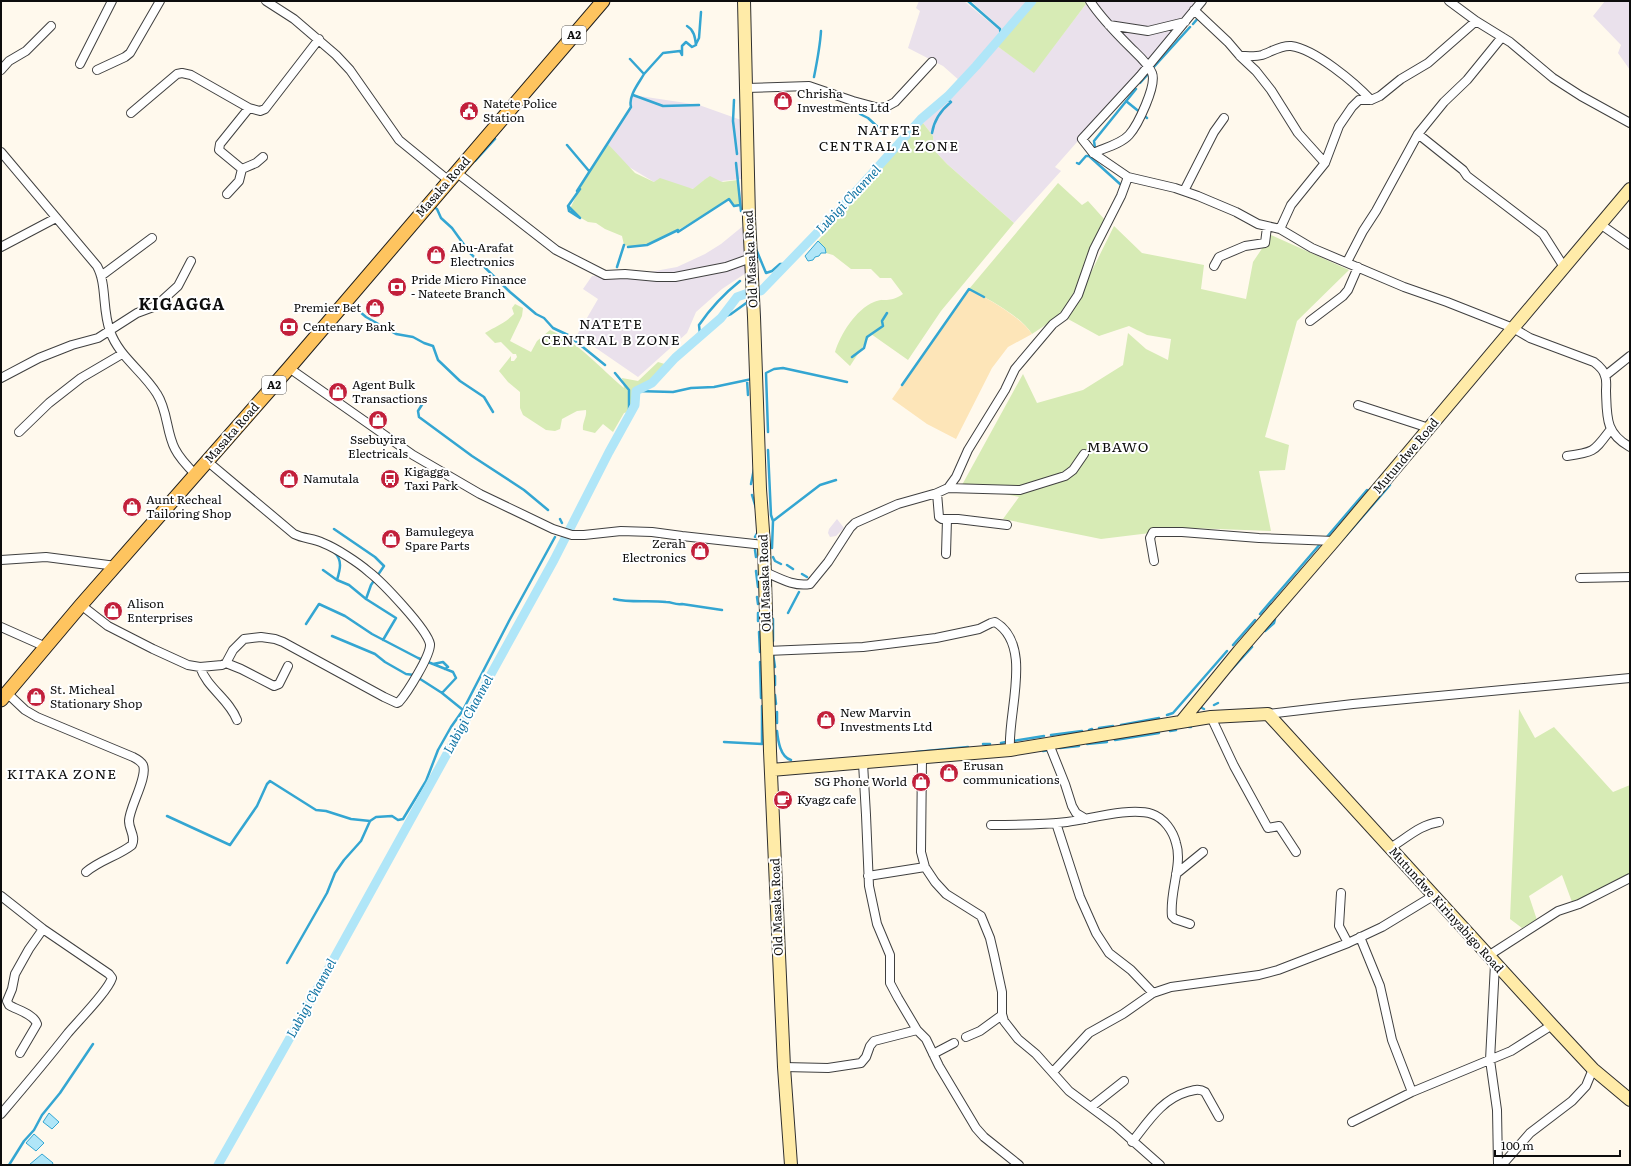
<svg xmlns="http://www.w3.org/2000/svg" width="1631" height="1166" font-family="Literata,serif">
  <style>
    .industrial { fill: #eae1ec }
    .green { fill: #d7ebb5 }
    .sand { fill: #fde5b8 }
    .water { fill: #b0e6f8; stroke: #34a6d2 }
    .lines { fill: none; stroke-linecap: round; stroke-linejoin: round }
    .stream { stroke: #34a6d2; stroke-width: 2.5 }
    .canal { stroke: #b0e6f8; stroke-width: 9 }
    .street-casing { stroke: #404040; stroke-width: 10 }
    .secondary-casing { stroke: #2f2f2f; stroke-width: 14 }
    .primary-casing { stroke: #1e1e1e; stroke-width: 15 }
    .street { stroke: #fff; stroke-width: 8 }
    .secondary { stroke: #ffeba8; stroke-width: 12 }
    .primary { stroke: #fec45f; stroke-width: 13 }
    .labels { text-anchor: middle; stroke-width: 4; stroke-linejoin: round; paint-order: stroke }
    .shield { fill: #fff; stroke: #565656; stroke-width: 1 }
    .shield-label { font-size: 11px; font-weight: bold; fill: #0d0d0d }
    .poi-label { font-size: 12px; fill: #0d0d0d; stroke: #fff; text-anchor: start }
    .street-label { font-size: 12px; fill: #0d0d0d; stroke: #fff }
    .water-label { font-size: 13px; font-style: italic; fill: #1275a4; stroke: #fff }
    .quarter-label { font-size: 14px; letter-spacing: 1px; fill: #0d0d0d; stroke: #fff }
    .district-label { font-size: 16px; font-weight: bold; letter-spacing: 1px; fill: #0d0d0d; stroke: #fff }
  </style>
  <rect width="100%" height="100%" fill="#fff9ed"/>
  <path class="industrial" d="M919,1H964L999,30L1000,37L960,81L943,66L908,48L920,11L916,8Z
    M971,1H1028L1003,33L1002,29Z
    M1094,1H1193L1195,6L1149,60L1123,35Z
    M1605,1H1630V70L1618,53L1621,45L1593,16Z
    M1086,4L1145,65L1055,167L1061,171L1014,223L947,164L934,150L933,136L923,123L937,108L952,96L997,46L1034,72Z
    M633,95L699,105L741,120L740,153L742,179L722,181L724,183L704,180L694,189L654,182L624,164L608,144L631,107L630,102Z
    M743,226L746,241V273L722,289L696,312L687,333L638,377L577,335L598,299L583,289L592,276L622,277L677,267L705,254L721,244Z
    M837,519L844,528L836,536L830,537L828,533L829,529Z"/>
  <path class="green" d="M1034,1H1084L1086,4L1034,73L997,46Z
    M923,123L933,136L934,150L947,164L1014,223L941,311L908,360L871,334L850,366L835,352C840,335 856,309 874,302C885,297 888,304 903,294L891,278H880L871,269H851L833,255L826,253L825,248L818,241L864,186Z
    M608,144L635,173L654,182L660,178L693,189L704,180L710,176L722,182L738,180L740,205L734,206L729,199L694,221L658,241L647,245L633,247L624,245L622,236L605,229L596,223L588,222L569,211L579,190L577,191L588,172Z
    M1058,183L1082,205L1088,201L1105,220L1081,279L1062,314L1032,334C1021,316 988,299 969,289Z
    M1114,226L1142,253L1204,265L1201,289L1246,299L1253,262L1271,235L1349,270L1297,321L1265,437L1289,445L1285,470L1259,471L1271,531L1191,528L1101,539L1003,519L1019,497L962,485L1023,374L1037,403L1083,390L1123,365L1128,333L1146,349L1168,360L1171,339L1147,335L1129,326L1099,336L1068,319Z
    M515,304L523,308L522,316L510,341L531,352L537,341L550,330C578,342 600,368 624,388L622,378L638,381L658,362L668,365L652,383L636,391L635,405L632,411L624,413L613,432L603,424L595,433L583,430C582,422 587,417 586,410L577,411L562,419L560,429L555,431L546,430L523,415L520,408V392L508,382L499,371L511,356V361H514L517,357L516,354H513L501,342L495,343L485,333C496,326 504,324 514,314L512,308Z
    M1519,709L1535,738L1554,727L1613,792L1630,785V876L1572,902L1562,875L1529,896L1537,920L1522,928L1510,919Z"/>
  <path class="sand" d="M969,289C988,299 1021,317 1032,334L1008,347L992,368L956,439L927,424L892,399Z"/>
  <path class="water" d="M818,241L825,248L826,253H821L819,256L815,257L813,260L808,261L805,256Z
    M49,1113L59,1122L52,1129L43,1122Z
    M34,1134L44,1143L36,1151L26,1143Z
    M42,1154L53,1163L52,1165H29Z"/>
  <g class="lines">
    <path class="stream" d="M968,1L1000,29L1001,39
      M1193,24L1199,17
      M696,44L699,38L701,12
      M1152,69L1190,27
      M644,74L663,53L680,51L682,55V46L686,42L692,47L696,45C695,37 694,30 687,26
      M814,77C817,62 820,47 821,31
      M1140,83L1149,73
      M633,95L663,106L699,105
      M734,100L733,121L737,154
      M1126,101L1147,118
      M860,114L868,118L882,131
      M932,133C934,120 940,111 951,102L945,98
      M567,145L589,171
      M1095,148L1094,141L1136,89
      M475,161L495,139
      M736,163L741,211
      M1077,163L1079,164L1086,156H1089L1120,184
      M432,206L437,209L441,218L452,228L470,253L510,292L536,314L544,318L553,328L568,335L605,365
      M568,206L580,218L569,211L568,206L580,189L577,191L631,107C628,96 639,83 644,74L630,59
      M628,247L647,245L678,230V232L729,199L734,206L740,205
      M756,249L766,273L772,271L780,264H787
      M617,267L624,245
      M352,305L366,317L396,334L413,337L424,343L433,346L438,360L460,381L484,397L493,412
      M721,318L731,314L749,301
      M700,335L699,325C710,309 725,293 740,281
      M852,357L864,348L867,337L883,326L882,321L887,313
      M615,373L629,390V416
      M747,380L748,395
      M902,385L969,289L984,297
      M636,391L673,392L691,388L714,387L752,379
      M423,403L418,411L419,417L472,456L524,490L548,510
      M768,432L766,373L774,369L783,368L847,382
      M768,450L771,515L773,521
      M751,484L754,469
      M752,495L756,508
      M560,519L562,523
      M334,529L375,557L384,566L371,585L366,599
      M755,537L758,532
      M1326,538L1367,490
      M1343,539L1390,485
      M772,548L773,521L820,485L836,480
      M755,550L756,557
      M334,552C343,560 340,570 337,580
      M773,557L775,561L781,564
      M787,565L793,569
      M323,570L337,580L349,585L366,599L396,618L383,640
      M756,571L758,587
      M802,574L807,577
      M757,597L758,604
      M614,599C630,603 649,600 666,602C673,602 674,605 682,604L722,610
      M758,613V621
      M788,613L799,592
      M1260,614L1321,543
      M773,619V641
      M306,624L319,604L345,616L372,634L418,658L453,672L456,678L442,693
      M1265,631L1274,623L1275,619
      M759,632L760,652
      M332,636L375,654L385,662L406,674L414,675
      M1233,645L1255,620
      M773,654L775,667
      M760,662L761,698
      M433,664L443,662L448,667L445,669
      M1231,670L1252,647
      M775,676V685
      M417,677L442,693L463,710
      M775,695L776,704
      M1214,705L1218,703
      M1202,708L1204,709
      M1167,715L1173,713L1227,651
      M777,723V712
      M1121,725L1159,718
      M1189,727H1191
      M1099,728L1113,726
      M1089,730L1092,729
      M777,731C778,740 780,757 791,760
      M1170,731L1176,730
      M1051,735L1082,731
      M1115,740L1159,733
      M1013,741L1044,736
      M724,742L762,744V706
      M1001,743L1006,742
      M983,744H990
      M1087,744L1107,742
      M1060,748L1079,746
      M1043,751L1050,750
      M916,752L968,747
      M167,816L230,845L257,806L267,784L270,781L316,810L326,811L351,819L370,821
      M287,963L327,893L335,873L344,860L361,841L370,821L376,817L392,816L398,820L403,819L426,781L438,750L451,727L463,710L509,621L555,537
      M9,1165L24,1141L34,1130L42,1115L60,1093L93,1044"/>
    <path class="canal" d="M761,291L841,208L921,119L948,96L976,66L1032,1
      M218,1165L300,1020L554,560L609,452L635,405L636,391L652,383L675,358L721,318L737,297L748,293"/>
    <g class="street-casing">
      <path id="street" d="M266,1L294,19L336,55L350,70L399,140L448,180
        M1090,1C1101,18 1116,33 1130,47C1138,55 1148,63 1152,73C1157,85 1138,125 1129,135C1121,144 1104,148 1093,153
        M1202,1L1140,76L1082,139L1093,153L1128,177L1175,188L1198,196L1236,212L1258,224L1280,229L1312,248L1404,287L1447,302L1513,328L1530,338L1594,362C1598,365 1604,370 1605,376C1607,380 1606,387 1606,391C1607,417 1605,433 1630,447
        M1449,1L1476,21L1510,42L1553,78L1581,96L1630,123
        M1194,10L1228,42L1240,56L1256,71L1271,90L1298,133L1325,163
        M1109,25L1148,31L1185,22
        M1240,56C1247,56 1255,57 1262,55C1271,52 1281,45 1291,46C1315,49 1355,83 1371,100
        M80,64L112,1
        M1,70L9,61L26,51L51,26
        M97,70L125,57L130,53L160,1
        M746,88L809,86L853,101L879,108L886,107L895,102L932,62
        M131,113L177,74L182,73L191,75L249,108L260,111L265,109L319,39
        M1418,134L1463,170L1467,176L1543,234L1564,267
        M1,152L97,266C107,284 102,310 110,331C119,357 143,371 157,394C168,411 166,432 175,449C180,459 188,467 196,475
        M242,169L256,163L263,157
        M456,172L556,250L605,275L625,274L657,277H675L726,267L751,258
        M1184,191L1214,132L1224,118
        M227,194L239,181L242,169L219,150L220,144L249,108
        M1600,224L1630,245
        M1280,229L1291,205L1325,163L1339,126L1352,107L1359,100H1371L1380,96L1401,79L1428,63L1476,21
        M1,247L56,218
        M1347,262L1363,231L1376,211L1418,134L1444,102L1467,80L1502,37
        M1214,266L1219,257L1245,246L1265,243L1267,227
        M101,276L152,238
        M1310,321L1343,296L1348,290L1358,267
        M289,368L413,455L480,494L553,529L572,535H584L621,531L652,532L682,536L764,545
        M1605,376L1630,356
        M1,378L39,358L72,345L98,338L137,313L156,306L178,286L191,261
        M1358,405L1429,428
        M19,432L49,403L81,378L122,354
        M1567,456C1596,452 1594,451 1611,429
        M948,488L1020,490L1065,476L1073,470L1084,454
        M937,493L939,517L942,519H958L1007,525
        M946,554L947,519
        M1,560L46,557L116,566
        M1154,561L1150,538L1153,532H1182L1259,538L1334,541
        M765,572C779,578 794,587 810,584L828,562L850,528L855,523L898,504L937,493L948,488L956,477L968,450L1005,390L1015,369L1053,324L1064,316L1078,295L1094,249L1121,196L1128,177
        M1580,578L1630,577
        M81,605L108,626L153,649L188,665L200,667L222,665L226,663L233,650L244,639L261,637L275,639L283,642L384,697L397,703L399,702C407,693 431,655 430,644C427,629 382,582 369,572C359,563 336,548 323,543C313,538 304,539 294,534L207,461
        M1,627L46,647
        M767,651L863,647L936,638L979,629L991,623L995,622C1034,645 1007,713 1010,750
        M226,663L241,669L274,686L279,684L288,666
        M200,667C207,688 229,699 237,720
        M7,693L25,710L37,717L133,757C137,759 141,761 143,765C148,777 129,808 129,821C129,830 136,836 132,845C118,856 100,860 86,872
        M1268,714L1353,704L1630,678
        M1211,717L1234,766L1268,828L1279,826L1296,852
        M1049,744L1065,784L1072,806L1076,813L1086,819
        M922,758L921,852L925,867L935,882L946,894L981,916L990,938L994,955L1002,992V1014L1004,1021L1018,1039L1036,1054L1069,1091L1116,1126L1160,1165
        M863,763L866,815L869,886L877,924L890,955V983L898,998L917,1030L926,1039L939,1066L976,1128L984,1137L1019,1165
        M1056,823L1080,897L1096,933L1109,953L1131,970L1153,993
        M991,825C1016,825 1042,825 1067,822C1090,819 1130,807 1152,814C1164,818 1173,831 1176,843C1183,864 1169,893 1172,916L1175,919L1190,924
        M1390,848C1407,838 1419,825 1439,822
        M1176,874L1203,852
        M868,876L925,867
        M1341,893L1339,926L1348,943
        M1,896L43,929L109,974L112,978C108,991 78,1021 68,1033C46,1061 24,1087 1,1114
        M1360,937L1380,986L1392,1040L1412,1092
        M1488,956L1558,911L1579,904L1630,878
        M1495,964L1490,1060L1497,1110L1498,1165
        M966,1037L980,1031L1002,1015
        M20,1053L37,1024C34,1014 17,1010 9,1005L7,1001L12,989L15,974L29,949L43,929
        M933,1054L954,1043
        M784,1067L828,1068L861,1063L866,1057L870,1046L874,1041L917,1030
        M1053,1072L1089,1033L1123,1014L1153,993L1171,987L1259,975L1278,970L1348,943L1382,927L1433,896
        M1091,1107L1124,1081
        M1352,1122L1412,1092L1511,1051L1552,1025
        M1132,1142C1148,1122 1162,1099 1187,1092C1194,1090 1199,1088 1205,1092L1219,1117
        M1502,1165L1530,1133L1572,1101L1586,1086L1593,1069"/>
    </g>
    <g class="secondary-casing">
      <path id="secondary" d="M744,1L749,218L754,317L760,489L764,545L770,751L784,1067L791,1165
        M1181,722L1239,651L1334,541L1630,189
        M771,770L1010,750L1211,717L1268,714L1552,1025L1593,1069L1630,1100"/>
    </g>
    <g class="primary-casing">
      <path id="primary" d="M1,700L81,605L289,368L603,1"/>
    </g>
    <use href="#street" class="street"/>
    <use href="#secondary" class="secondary"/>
    <use href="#primary" class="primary"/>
  </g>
  <defs>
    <g id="shop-disc" transform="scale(1)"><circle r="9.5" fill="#c2203b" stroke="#fff"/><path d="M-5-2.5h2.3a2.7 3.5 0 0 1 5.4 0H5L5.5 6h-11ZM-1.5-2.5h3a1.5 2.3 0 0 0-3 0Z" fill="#fff"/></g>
    <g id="civic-disc" transform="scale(1)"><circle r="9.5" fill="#c2203b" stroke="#fff"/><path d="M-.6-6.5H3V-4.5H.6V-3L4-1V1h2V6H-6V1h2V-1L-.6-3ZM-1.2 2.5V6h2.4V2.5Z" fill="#fff"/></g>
    <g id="bank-disc" transform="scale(1)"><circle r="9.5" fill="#c2203b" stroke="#fff"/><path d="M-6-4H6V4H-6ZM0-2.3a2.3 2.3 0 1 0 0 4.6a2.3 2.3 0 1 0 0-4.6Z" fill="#fff"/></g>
    <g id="bus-disc" transform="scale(1)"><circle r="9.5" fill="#c2203b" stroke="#fff"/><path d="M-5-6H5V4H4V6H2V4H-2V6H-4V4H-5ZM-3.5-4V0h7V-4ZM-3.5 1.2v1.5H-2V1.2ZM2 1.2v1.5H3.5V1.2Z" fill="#fff"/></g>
    <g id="cafe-disc" transform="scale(1)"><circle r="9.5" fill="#c2203b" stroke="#fff"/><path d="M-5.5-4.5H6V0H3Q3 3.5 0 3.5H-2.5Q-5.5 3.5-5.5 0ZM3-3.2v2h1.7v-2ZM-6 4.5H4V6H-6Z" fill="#fff"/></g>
  </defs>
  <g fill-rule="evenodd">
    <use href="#shop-disc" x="783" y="101"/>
    <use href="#civic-disc" x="469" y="111"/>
    <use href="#shop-disc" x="436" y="255"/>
    <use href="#bank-disc" x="397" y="287"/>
    <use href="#shop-disc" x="375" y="308"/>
    <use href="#bank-disc" x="289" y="327"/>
    <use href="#shop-disc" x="338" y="392"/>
    <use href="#shop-disc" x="378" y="420"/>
    <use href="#shop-disc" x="289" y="479"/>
    <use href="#bus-disc" x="390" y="479"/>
    <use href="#shop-disc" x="132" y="507"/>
    <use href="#shop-disc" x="391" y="539"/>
    <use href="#shop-disc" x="700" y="551"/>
    <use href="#shop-disc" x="113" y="611"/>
    <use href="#shop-disc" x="36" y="697"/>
    <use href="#shop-disc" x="826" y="720"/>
    <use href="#shop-disc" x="949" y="773"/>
    <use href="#shop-disc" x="921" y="782"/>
    <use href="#cafe-disc" x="783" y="800"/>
  </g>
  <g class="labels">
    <g class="shield">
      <rect x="562" y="26" width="24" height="18" rx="3"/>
      <rect x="262" y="376" width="24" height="18" rx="3"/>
    </g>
    <g class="shield-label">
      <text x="574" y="39">A2</text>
      <text x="274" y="389">A2</text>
    </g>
    <g class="poi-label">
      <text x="797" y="98">Chrisha<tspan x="797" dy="14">Investments Ltd</tspan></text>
      <text x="483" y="108">Natete Police<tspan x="483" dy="14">Station</tspan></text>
      <text x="450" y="252">Abu-Arafat<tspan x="450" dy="14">Electronics</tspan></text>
      <text x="411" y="284">Pride Micro Finance<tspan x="411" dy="14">- Nateete Branch</tspan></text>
      <text x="361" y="312" text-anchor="end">Premier Bet</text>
      <text x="303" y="331">Centenary Bank</text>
      <text x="352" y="389">Agent Bulk<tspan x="352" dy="14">Transactions</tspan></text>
      <text x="378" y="444" text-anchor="middle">Ssebuyira<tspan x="378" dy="14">Electricals</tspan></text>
      <text x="404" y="476">Kigagga<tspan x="404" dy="14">Taxi Park</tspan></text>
      <text x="303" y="483">Namutala</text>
      <text x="146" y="504">Aunt Recheal<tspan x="146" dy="14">Tailoring Shop</tspan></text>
      <text x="405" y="536">Bamulegeya<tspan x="405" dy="14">Spare Parts</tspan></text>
      <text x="686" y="548" text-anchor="end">Zerah<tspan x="686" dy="14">Electronics</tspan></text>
      <text x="127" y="608">Alison<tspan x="127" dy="14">Enterprises</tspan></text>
      <text x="50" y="694">St. Micheal<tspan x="50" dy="14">Stationary Shop</tspan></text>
      <text x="840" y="717">New Marvin<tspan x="840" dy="14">Investments Ltd</tspan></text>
      <text x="963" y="770">Erusan<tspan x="963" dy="14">communications</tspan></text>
      <text x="907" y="786" text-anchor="end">SG Phone World</text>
      <text x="797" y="804">Kyagz cafe</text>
    </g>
    <g class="street-label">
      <text transform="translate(443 187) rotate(-49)" y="4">Masaka Road</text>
      <text transform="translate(751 259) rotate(-93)" y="4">Old Masaka Road</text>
      <text transform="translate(232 433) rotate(-49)" y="4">Masaka Road</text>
      <text transform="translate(1406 456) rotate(-50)" y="4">Mutundwe Road</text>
      <text transform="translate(765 583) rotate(-92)" y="4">Old Masaka Road</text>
      <text transform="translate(777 907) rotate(-92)" y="4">Old Masaka Road</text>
      <text transform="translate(1446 910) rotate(48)" y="4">Mutundwe Kirinyabigo Road</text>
    </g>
    <g class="water-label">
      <text transform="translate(848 199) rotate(-47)" y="5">Lubigi Channel</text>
      <text transform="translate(468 714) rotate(-61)" y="5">Lubigi Channel</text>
      <text transform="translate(311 998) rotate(-61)" y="5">Lubigi Channel</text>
    </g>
    <g class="quarter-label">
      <text x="889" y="135">NATETE<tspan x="889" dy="16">CENTRAL A ZONE</tspan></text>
      <text x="611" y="329">NATETE<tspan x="611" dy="16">CENTRAL B ZONE</tspan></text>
      <text x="1118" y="452">MBAWO</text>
      <text x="62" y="779">KITAKA ZONE</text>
    </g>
    <g class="district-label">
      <text x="182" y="310">KIGAGGA</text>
    </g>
  </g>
  <rect width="1631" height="1166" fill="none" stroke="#0d0d0d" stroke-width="4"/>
  <path d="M1495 1150v6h125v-6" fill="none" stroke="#0d0d0d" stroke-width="2"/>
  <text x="1501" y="1150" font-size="12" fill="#0d0d0d" stroke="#ffffff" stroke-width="3" paint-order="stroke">100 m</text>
</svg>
